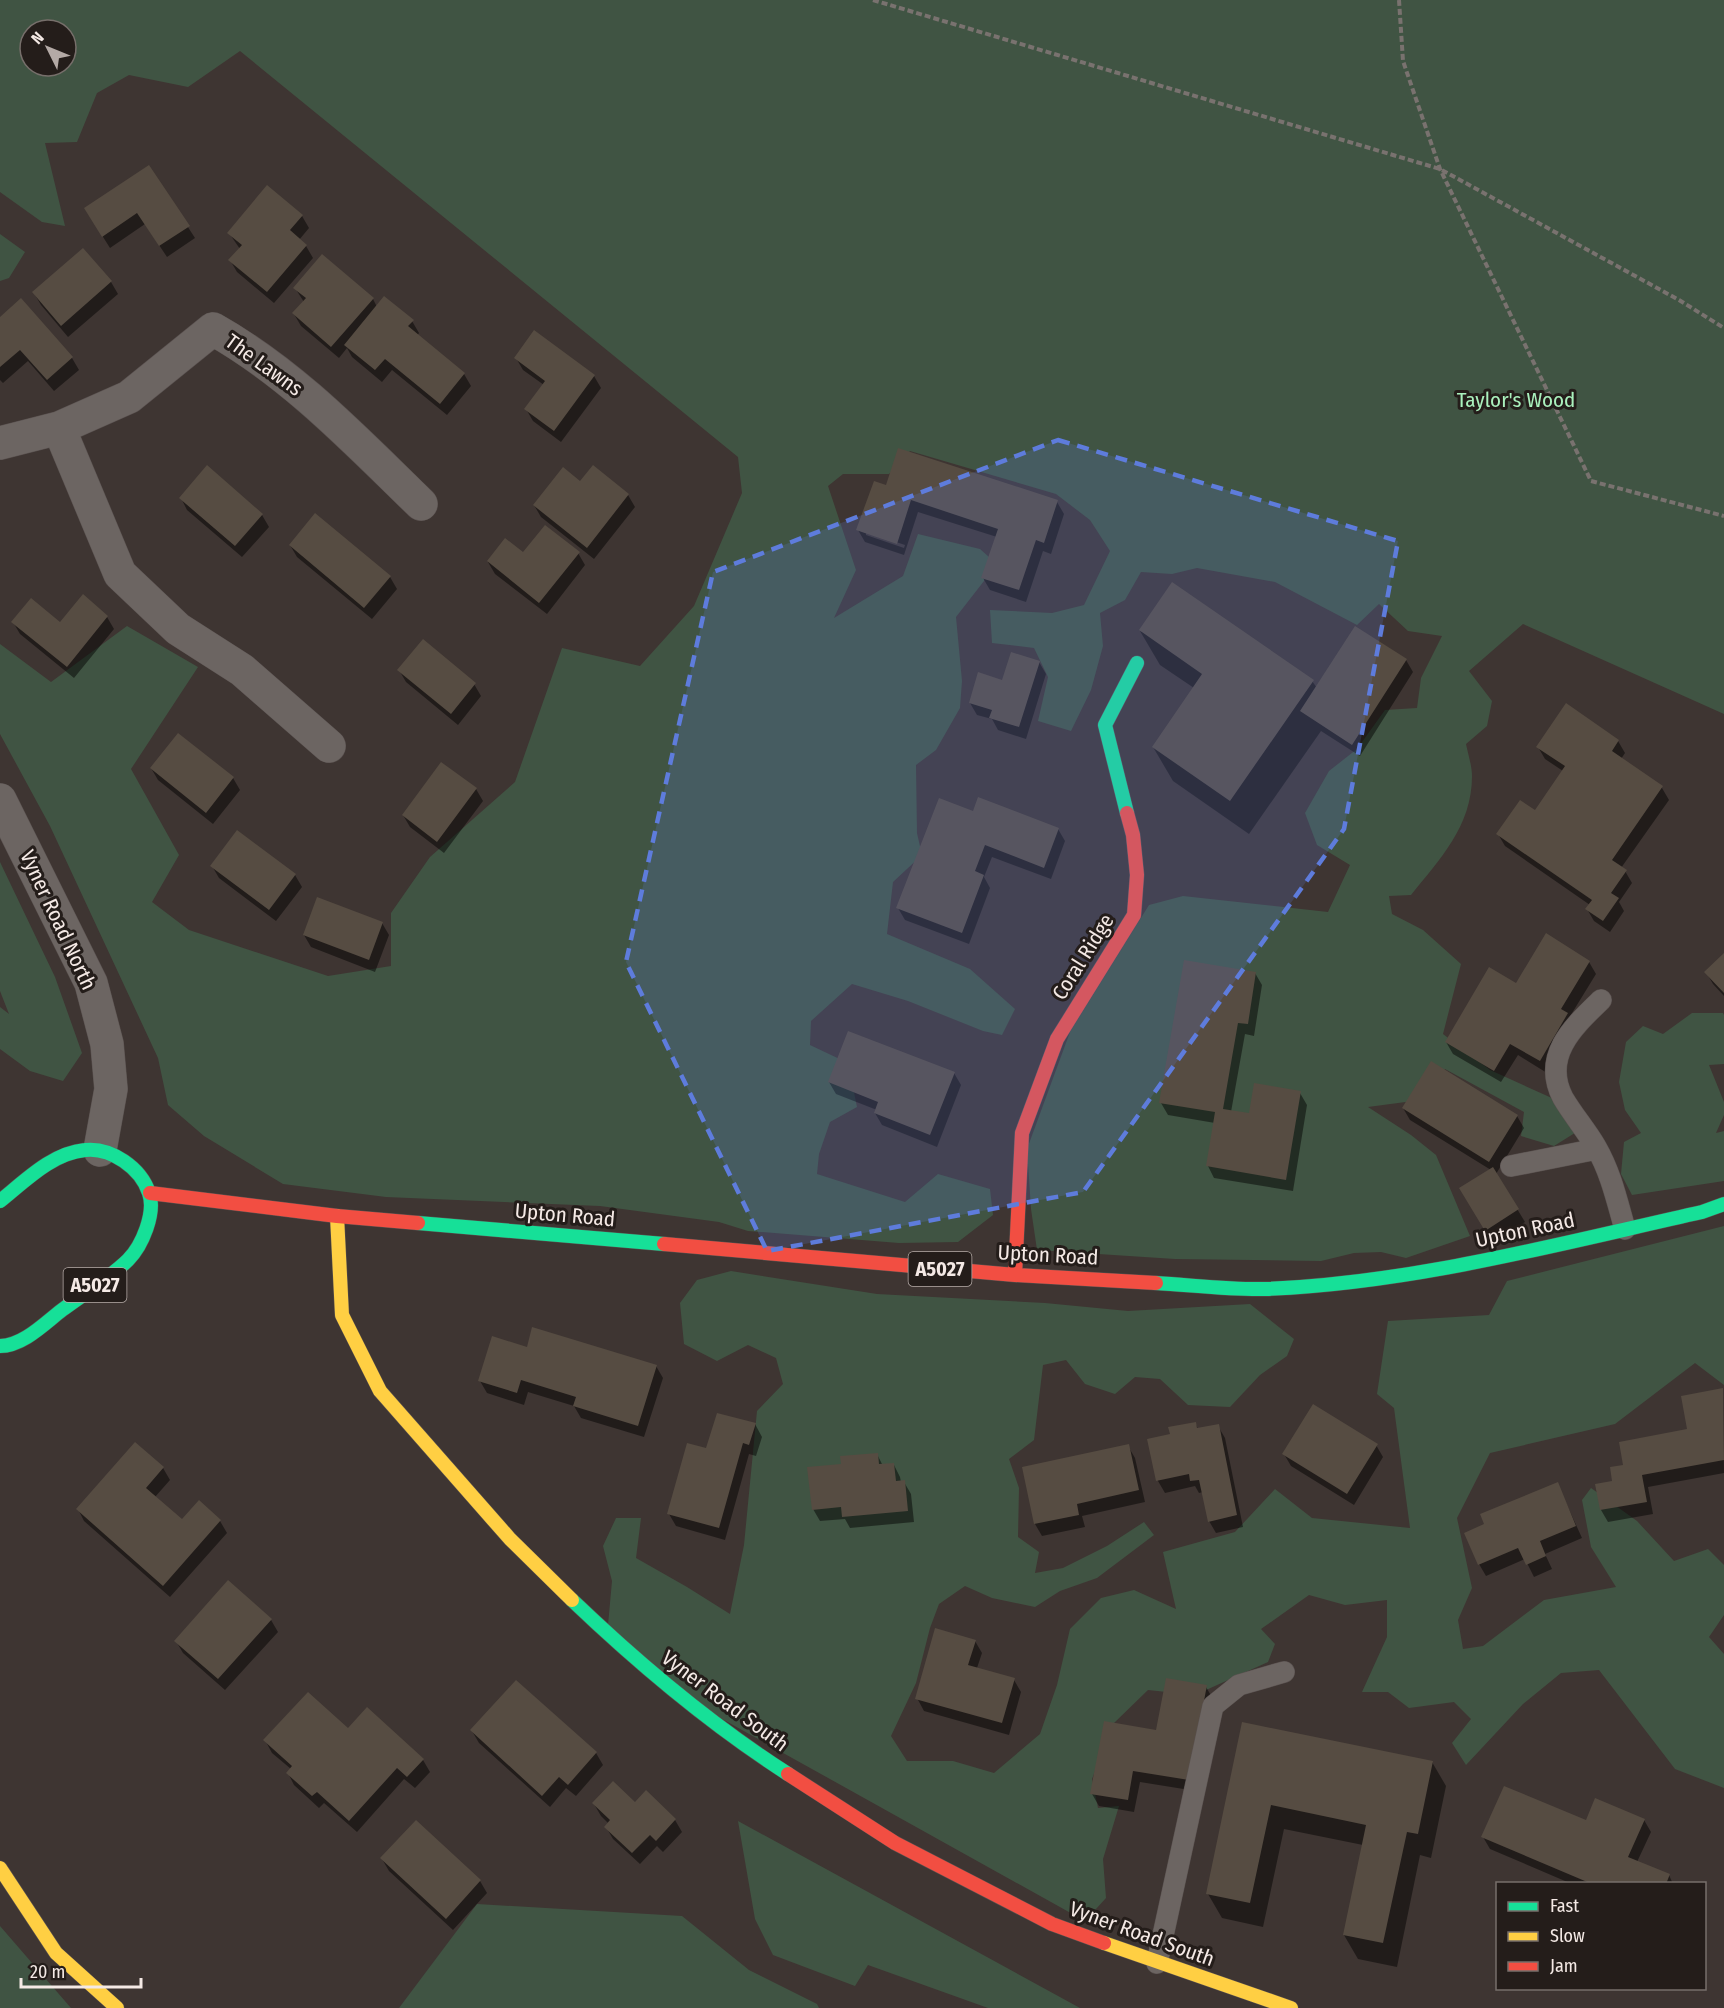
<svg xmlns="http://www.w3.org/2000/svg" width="1724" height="2008" font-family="'Fira Sans Condensed',sans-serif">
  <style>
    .green { fill: #405443; fill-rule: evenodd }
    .shadow { fill: #0007; fill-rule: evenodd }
    .building { fill: #564c42 }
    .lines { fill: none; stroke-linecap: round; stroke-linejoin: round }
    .lane-casing { stroke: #5a5250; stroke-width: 22 }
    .street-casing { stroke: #5a5250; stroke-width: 34 }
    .fast-casing { stroke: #5a5250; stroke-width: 15 }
    .slow-casing { stroke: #5a5250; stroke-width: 15 }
    .jam-casing { stroke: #5a5250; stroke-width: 15 }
    .path { stroke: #79726f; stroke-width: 4; stroke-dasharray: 6 3; stroke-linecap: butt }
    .lane { stroke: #6c6562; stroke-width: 21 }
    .street { stroke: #6c6562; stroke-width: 33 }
    .fast { stroke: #16e098; stroke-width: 14 }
    .slow { stroke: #ffcf43; stroke-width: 14 }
    .jam { stroke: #f24e42; stroke-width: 14 }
    .marked { fill: #5e7cdc; fill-opacity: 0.2; stroke: #5e7cdc; stroke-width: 4.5; stroke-dasharray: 12 8; stroke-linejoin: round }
    .labels { text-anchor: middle; stroke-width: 6; stroke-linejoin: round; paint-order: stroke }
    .shield { fill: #241d1a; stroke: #b6aca8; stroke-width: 1.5 }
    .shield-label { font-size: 20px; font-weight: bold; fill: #f4e9e5 }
    .street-label { font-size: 21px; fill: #f4e9e5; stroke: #241d1a }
    .park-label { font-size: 21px; fill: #aaf1bd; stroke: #241d1a }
  </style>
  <rect width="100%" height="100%" fill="#3e3532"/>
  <path class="green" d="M0,0H1724V714L1523,624L1469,671L1492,701L1487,726L1466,744C1468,754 1472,766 1472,776C1472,826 1440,859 1411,895L1389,896L1392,914L1423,930L1461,964L1443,1034L1490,1070L1574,1108L1578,1131L1554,1146L1521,1136L1524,1112L1445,1069L1413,1101L1368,1107L1411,1135L1436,1155L1470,1236L1406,1258L1381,1252L1354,1253L1321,1261L1175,1259L1037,1250L1031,1209L1027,1149L1070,1032L1149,905L1183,896L1328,912L1350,865L1317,845L1305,813L1329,771L1357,749L1385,710L1417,708L1421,678L1442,636L1408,631L1379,604L1357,625L1275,582L1197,568L1172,574L1141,572L1125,600L1100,613L1103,646L1091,690L1071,731L1038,721L1048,677L1034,648L992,643L990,610L1052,613L1084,605L1110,551L1090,520L1056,494L910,451L889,474H843L828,486L856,570L834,618L903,576L918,534L980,549L989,557L984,581L956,617L962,681L960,708L936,750L916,765L917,833L922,855L893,882L887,934L970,969L1015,1009L1002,1035L983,1031L908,1001L852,984L811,1021L810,1045L848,1063L857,1107L830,1122L819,1154L817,1174L905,1202L938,1174L990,1189L993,1215L958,1242L899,1243L748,1231L719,1222L600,1206L386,1197L283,1184L204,1136L168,1105L158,1058L50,826L0,734V644L51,682L127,626L198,667L131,769L179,855L152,902L189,930L328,976L391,966V913L430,857L515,782L562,648L640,666L694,606L742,493L738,457L240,51L188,87L129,75L97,93L77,142L45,143L65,226L42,222L0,192ZM30,30H66V66H30Z
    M0,234L25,252L9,278L0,281Z
    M0,862L55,977L82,1053L63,1081L30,1071L0,1049V1007L9,1014L0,991Z
    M1692,1013H1723L1724,1015V1064L1709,1065L1724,1102V1115L1716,1133L1724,1131V1181L1632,1195L1621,1174L1624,1142L1641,1133L1625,1110L1619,1082L1626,1042L1643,1026L1663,1034Z
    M1724,1226V1385L1695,1363L1615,1424L1490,1453L1457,1518L1472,1588L1458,1620L1463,1649L1483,1646L1544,1600L1616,1587L1591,1547L1582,1500L1591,1488L1637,1521L1674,1561L1708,1549L1724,1565V1615L1709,1637L1724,1654V1788L1675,1769L1599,1670L1561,1673L1523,1704L1466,1765L1452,1743L1471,1719L1454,1702L1409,1708L1388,1692H1362L1387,1637V1600L1345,1605L1309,1595L1261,1629L1275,1644L1268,1662L1195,1695L1148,1690L1113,1724L1092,1779L1098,1808L1119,1806L1103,1859L1106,1898L1085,1921L706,1710L607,1636L612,1581L603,1546L616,1518H641L636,1558L687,1587L730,1614L744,1545L757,1411L783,1384L776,1358L748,1345L717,1361L684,1344L680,1303L697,1280L731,1271L877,1294L1045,1303L1128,1311L1250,1304L1294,1339L1287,1356L1260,1375L1230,1407L1188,1405L1160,1379L1135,1377L1115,1394L1085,1384L1066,1360L1043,1365L1034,1440L1009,1459L1019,1488L1018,1537L1039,1552L1035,1573L1063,1568L1107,1546L1144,1522L1154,1535L1097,1578L1060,1591L1035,1607L992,1598L965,1586L939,1604L930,1628L916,1683L891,1736L907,1761H953L994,1773L1040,1734L1057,1685L1070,1629L1101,1598L1134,1590L1176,1609L1163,1552L1235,1532L1275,1489L1312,1518L1410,1528L1394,1408L1377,1394L1388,1321L1489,1315L1507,1281Z
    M738,1821L1080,2008H988L868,1965L855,1986L773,1955L755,1919Z
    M477,1904L682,1916L749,1970L817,2004L819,2008H399Z
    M0,1926L71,2008H0Z"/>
  <path class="shadow" d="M149,167L195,238L167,257L145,224L110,248L93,221Z
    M302,216L309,228L299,240L306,246L313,258L274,303L237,272L230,260L240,249L229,233Z
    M83,250L111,282L118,294L68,337L41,305L34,293Z
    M322,256L373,299L377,307L412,321L419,333L417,336L464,374L471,386L447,415L392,370L382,382L352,357L347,348L339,358L301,326L294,314L304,302L295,288Z
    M0,319L72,358L79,370L54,391L28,361L3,383L0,380Z
    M516,358L594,376L601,388L561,442L533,421L526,409L544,385L523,370Z
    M886,487L1057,502L1064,514L1051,554L1043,551L1026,602L990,590L983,578L997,537L918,512L904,555L865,542L858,530ZM866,532L905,545L904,548L866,535Z
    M628,495L635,507L594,559L541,517L534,505Z
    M181,498L262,515L269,527L242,557L187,510Z
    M290,545L390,577L397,589L372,619L297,557Z
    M578,553L585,565L547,614L495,574L488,562Z
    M107,617L114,629L74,678L20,634L13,622L60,624Z
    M1355,628L1406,660L1413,672L1360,756L1321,731L1249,834L1173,781L1153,747L1194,688L1160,665L1140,631L1312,681L1317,688Z
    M1039,662L1046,674L1026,739L998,730L992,719L977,715L970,703Z
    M399,670L474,684L481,696L458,725L406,682Z
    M1618,741L1625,753L1621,759L1662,788L1669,800L1621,868L1625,871L1632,883L1619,902L1624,911L1610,932L1594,921L1587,909L1590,905L1505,846L1498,834L1535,812L1563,771L1545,759L1538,747Z
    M151,768L233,778L240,790L213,824L158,780Z
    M476,789L483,801L444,853L410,827L403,815Z
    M973,813L1058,829L1065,841L1051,879L992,857L984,877L990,888L969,944L905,920L898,908Z
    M212,866L295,875L302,887L276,921L219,878Z
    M382,923L389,935L375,972L311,947L304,935Z
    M1724,955V996L1713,984L1706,972Z
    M1589,962L1596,974L1569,1018L1547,1073L1518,1055L1501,1082L1453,1054L1446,1042L1516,985Z
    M1255,973L1262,985L1254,1036L1245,1034L1231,1112L1250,1115L1300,1093L1307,1105L1293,1191L1214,1178L1208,1166L1215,1123L1168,1115L1161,1103Z
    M954,1073L961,1085L937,1147L882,1125L875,1113L877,1110L836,1094L829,1082Z
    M1403,1108L1517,1116L1524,1128L1496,1174L1525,1222L1493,1242L1461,1189L1491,1170L1410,1120Z
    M528,1349L656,1366L663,1378L644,1437L581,1418L574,1406L528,1392L524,1405L487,1393L480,1381Z
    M1723,1390L1724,1473L1648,1487L1653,1514L1608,1522L1601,1510L1597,1485L1614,1482L1625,1466L1689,1431Z
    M1195,1423L1198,1429L1218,1426L1225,1438L1243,1527L1216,1533L1209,1521L1203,1492L1199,1493L1195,1486L1165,1493L1158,1481L1149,1440L1172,1435Z
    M755,1424L762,1437L756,1456L749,1454L725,1540L676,1526L669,1514L708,1450Z
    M1376,1445L1383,1457L1354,1505L1291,1466L1284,1454Z
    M1128,1446L1135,1458L1145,1502L1082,1516L1085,1527L1042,1536L1035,1524L1023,1468Z
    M877,1454L883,1466L894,1465L900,1477L901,1482H904L911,1494L914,1522L850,1528L845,1519L820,1521L813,1509L842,1465Z
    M163,1468L170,1480L155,1497L182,1521H220L227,1533L170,1597L84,1521L78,1509Z
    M1557,1483L1582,1538L1545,1554L1552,1569L1534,1577L1525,1559L1486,1576L1479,1564L1486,1525Z
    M271,1620L278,1632L225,1690L183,1653L176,1641Z
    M975,1641L982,1653L977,1668L1014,1680L1021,1692L1009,1735L924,1711L917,1698Z
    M516,1682L596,1753L603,1765L576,1796L566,1788L550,1807L479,1743L472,1731Z
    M1206,1687L1213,1699L1196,1791L1140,1782L1134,1812L1099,1806L1092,1794Z
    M1243,1724L1432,1762L1446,1786L1431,1858L1420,1855L1397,1967L1358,1959L1344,1935L1363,1845L1284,1829L1263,1927L1222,1918L1208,1894Z
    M348,1731L423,1760L430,1772L415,1788L404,1779L357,1832L324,1803L319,1808L294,1785L288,1773L291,1769L272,1753L265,1740Z
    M594,1804H635L675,1820L682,1832L663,1852L657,1846L640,1864L613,1839L606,1827L609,1824L601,1816Z
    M1644,1820L1651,1832L1637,1862L1669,1875L1673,1884H1572L1490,1849L1483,1837L1587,1822Z
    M416,1822L480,1881L487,1893L453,1930L389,1871L382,1859Z"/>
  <path class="building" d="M149,165L190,226L159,246L137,213L102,237L84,208Z
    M267,185L303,215L290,230L307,245L267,292L228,260L242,245L227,233Z
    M83,248L112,281L61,326L32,292Z
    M322,254L374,298L331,347L292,313L306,298L293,288Z
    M384,296L414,320L408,326L465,373L440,404L385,359L375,370L344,345Z
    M21,298L73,357L47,380L20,350L0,367V317Z
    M534,330L595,375L554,431L524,409L545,381L514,358Z
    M898,448L1058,500L1044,543L1036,540L1019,590L981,578L998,529L911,500L897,544L856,530L874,481L886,485Z
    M207,465L263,514L235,546L179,498Z
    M593,465L629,494L587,548L533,505L563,467L580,481Z
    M315,513L391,576L364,608L289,545Z
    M545,525L580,552L539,603L487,561L505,538L523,552Z
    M1172,582L1314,680L1230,801L1152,747L1202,674L1139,630Z
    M83,594L108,616L67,667L11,622L31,598L60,622Z
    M1355,626L1407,659L1352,745L1300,711Z
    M423,639L476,683L451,714L397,670Z
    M1011,652L1040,661L1019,727L989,718L992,710L969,703L978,672L1002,680Z
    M1566,703L1619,740L1612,751L1663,786L1612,860L1627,870L1611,893L1619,898L1603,921L1585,909L1592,900L1496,834L1520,800L1535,810L1565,766L1536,747Z
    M178,733L234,777L206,813L150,768Z
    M441,762L477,788L437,842L402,815Z
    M978,797L1059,828L1044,868L985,845L975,871L984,875L962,933L896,908L939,798L973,811Z
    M237,830L296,874L269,910L210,866Z
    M317,897L383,922L369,960L303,935Z
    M1546,933L1590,961L1561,1009L1568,1013L1540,1061L1510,1044L1494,1071L1445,1042L1489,967L1516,983Z
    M1724,953V993L1704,972Z
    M1184,960L1256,972L1248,1024L1238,1023L1223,1109L1249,1113L1254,1083L1301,1091L1286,1180L1206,1166L1215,1112L1159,1103Z
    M848,1031L955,1072L930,1135L874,1113L878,1102L828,1082Z
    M1431,1061L1518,1115L1489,1162L1402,1108Z
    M1493,1167L1519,1209L1485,1231L1459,1188Z
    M532,1327L657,1365L638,1426L573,1406L576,1397L521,1380L517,1393L478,1381L492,1336L527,1347Z
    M1723,1388L1724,1460L1642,1475L1647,1502L1600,1510L1595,1484L1612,1481L1610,1467L1623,1465L1619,1442L1687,1429L1681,1396Z
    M1313,1404L1378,1444L1347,1494L1282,1454Z
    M717,1413L756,1423L749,1445L743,1443L719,1528L667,1514L687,1443L706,1448Z
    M1196,1422L1197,1428L1219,1424L1237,1515L1208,1522L1199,1480L1190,1481L1189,1474L1156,1481L1147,1439L1170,1434L1168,1427Z
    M135,1442L164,1467L146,1488L182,1519L199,1500L221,1520L163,1586L76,1509Z
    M1129,1444L1139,1490L1077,1504L1079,1515L1034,1524L1022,1467Z
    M878,1453L879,1464L894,1463L896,1481L905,1480L908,1511L842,1517L841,1507L812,1510L807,1467L841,1464L840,1456Z
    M1558,1482L1576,1526L1540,1541L1546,1556L1526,1565L1518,1548L1478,1565L1464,1533L1484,1524L1480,1514Z
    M228,1580L272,1619L218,1679L174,1641Z
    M935,1628L976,1640L968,1665L1015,1678L1002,1723L915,1699Z
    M1166,1678L1207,1685L1189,1780L1133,1771L1128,1800L1090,1794L1104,1721L1156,1730Z
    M516,1680L597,1752L568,1785L559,1777L542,1796L470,1730Z
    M308,1692L348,1728L367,1707L424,1759L407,1777L397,1768L349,1821L317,1792L312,1796L286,1773L292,1766L263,1740Z
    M1242,1722L1433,1761L1418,1834L1407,1832L1383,1943L1343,1935L1366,1825L1271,1805L1250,1903L1206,1894Z
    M613,1781L635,1802L646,1790L676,1819L656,1841L650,1835L632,1853L604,1827L610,1820L592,1803Z
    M1504,1786L1586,1820L1595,1798L1645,1819L1628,1857L1670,1874L1666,1884H1592L1481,1837Z
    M416,1820L481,1880L446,1919L380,1858Z"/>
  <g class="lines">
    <g class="lane-casing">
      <path id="lane" d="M1601,1000C1574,1026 1541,1056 1563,1098C1573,1115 1586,1130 1596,1147C1611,1173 1617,1201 1625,1229
        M1511,1166L1597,1149
        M1157,1963L1213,1706L1239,1685L1284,1672"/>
    </g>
    <g class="street-casing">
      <path id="street" d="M59,428L120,574L178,629L242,670L329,746
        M0,443L59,428L129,397L213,329C293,374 356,441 421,504
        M0,800L91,983L107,1044L111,1089L100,1150"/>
    </g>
    <g class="fast-casing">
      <path id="fast" d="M1127,813L1105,725L1137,663
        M0,1201C25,1181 52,1153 85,1150C111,1147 141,1168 149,1193C156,1213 142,1246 128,1260C111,1277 82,1295 62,1310C45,1323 23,1346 0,1346
        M418,1223L664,1244
        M1156,1283C1192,1285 1230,1290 1266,1289C1414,1283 1558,1244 1702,1212L1724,1204
        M572,1600C639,1664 710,1724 788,1774"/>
    </g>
    <g class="slow-casing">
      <path id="slow" d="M337,1216L342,1315L380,1391L510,1539L572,1600
        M0,1868L56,1953L117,2008
        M1104,1943L1291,2008"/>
    </g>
    <g class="jam-casing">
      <path id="jam" d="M150,1193L337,1216L418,1223
        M664,1244L1015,1275L1156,1283
        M1015,1275L1022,1133L1057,1039L1134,915L1137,875L1133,835L1127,813
        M788,1774L895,1843L1052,1924L1104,1943"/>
    </g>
    <path class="path" d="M873,0L1440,169L1679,300L1724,328
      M1399,0L1403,61L1440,169L1591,481L1724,516"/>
    <use href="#lane" class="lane"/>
    <use href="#street" class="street"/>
    <use href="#fast" class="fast"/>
    <use href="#slow" class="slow"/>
    <use href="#jam" class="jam"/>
  </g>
  <path class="marked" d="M1058,440L1398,541L1344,829L1083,1192L767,1251L626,962L713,572Z"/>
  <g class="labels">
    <g class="shield">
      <rect x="908.5" y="1252" width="63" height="34" rx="4.5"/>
      <rect x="63.5" y="1268" width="63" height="34" rx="4.5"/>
    </g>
    <g class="shield-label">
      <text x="940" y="1276">A5027</text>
      <text x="95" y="1292">A5027</text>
    </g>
    <g class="street-label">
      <text transform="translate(264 365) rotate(36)" y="7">The Lawns</text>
      <text transform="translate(58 920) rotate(65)" y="7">Vyner Road North</text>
      <text transform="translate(1083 957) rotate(-58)" y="7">Coral Ridge</text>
      <text transform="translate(565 1215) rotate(5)" y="7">Upton Road</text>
      <text transform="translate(1525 1230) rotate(-12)" y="7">Upton Road</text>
      <text transform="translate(1048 1255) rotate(3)" y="7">Upton Road</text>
      <text transform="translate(725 1701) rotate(37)" y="7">Vyner Road South</text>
      <text transform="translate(1142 1934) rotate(20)" y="7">Vyner Road South</text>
    </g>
    <g class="park-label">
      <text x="1516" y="407">Taylor's Wood</text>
    </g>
  </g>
  <rect x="1496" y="1882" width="210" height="108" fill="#241d1a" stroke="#776f6b" stroke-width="1.5"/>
  <rect x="1508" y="1902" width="30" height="9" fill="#16e098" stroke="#776f6b" stroke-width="1.5"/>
  <text x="1550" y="1912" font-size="18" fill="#f4e9e5">Fast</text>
  <rect x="1508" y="1932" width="30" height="9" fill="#ffcf43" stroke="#776f6b" stroke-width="1.5"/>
  <text x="1550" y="1942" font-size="18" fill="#f4e9e5">Slow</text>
  <rect x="1508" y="1962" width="30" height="9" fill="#f24e42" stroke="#776f6b" stroke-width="1.5"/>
  <text x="1550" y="1972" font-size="18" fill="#f4e9e5">Jam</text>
  <g transform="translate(48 48) rotate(313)"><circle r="28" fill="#241d1a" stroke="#776f6b" stroke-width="1.5"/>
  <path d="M0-4.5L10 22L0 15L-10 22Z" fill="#b4aaa6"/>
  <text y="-9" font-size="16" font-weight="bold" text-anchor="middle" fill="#f4e9e5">N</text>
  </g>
  <path d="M21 1978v9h120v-9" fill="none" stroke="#f4e9e5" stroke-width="3"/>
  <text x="30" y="1978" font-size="18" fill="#f4e9e5" stroke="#241d1a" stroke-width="4.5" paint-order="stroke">20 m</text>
</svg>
